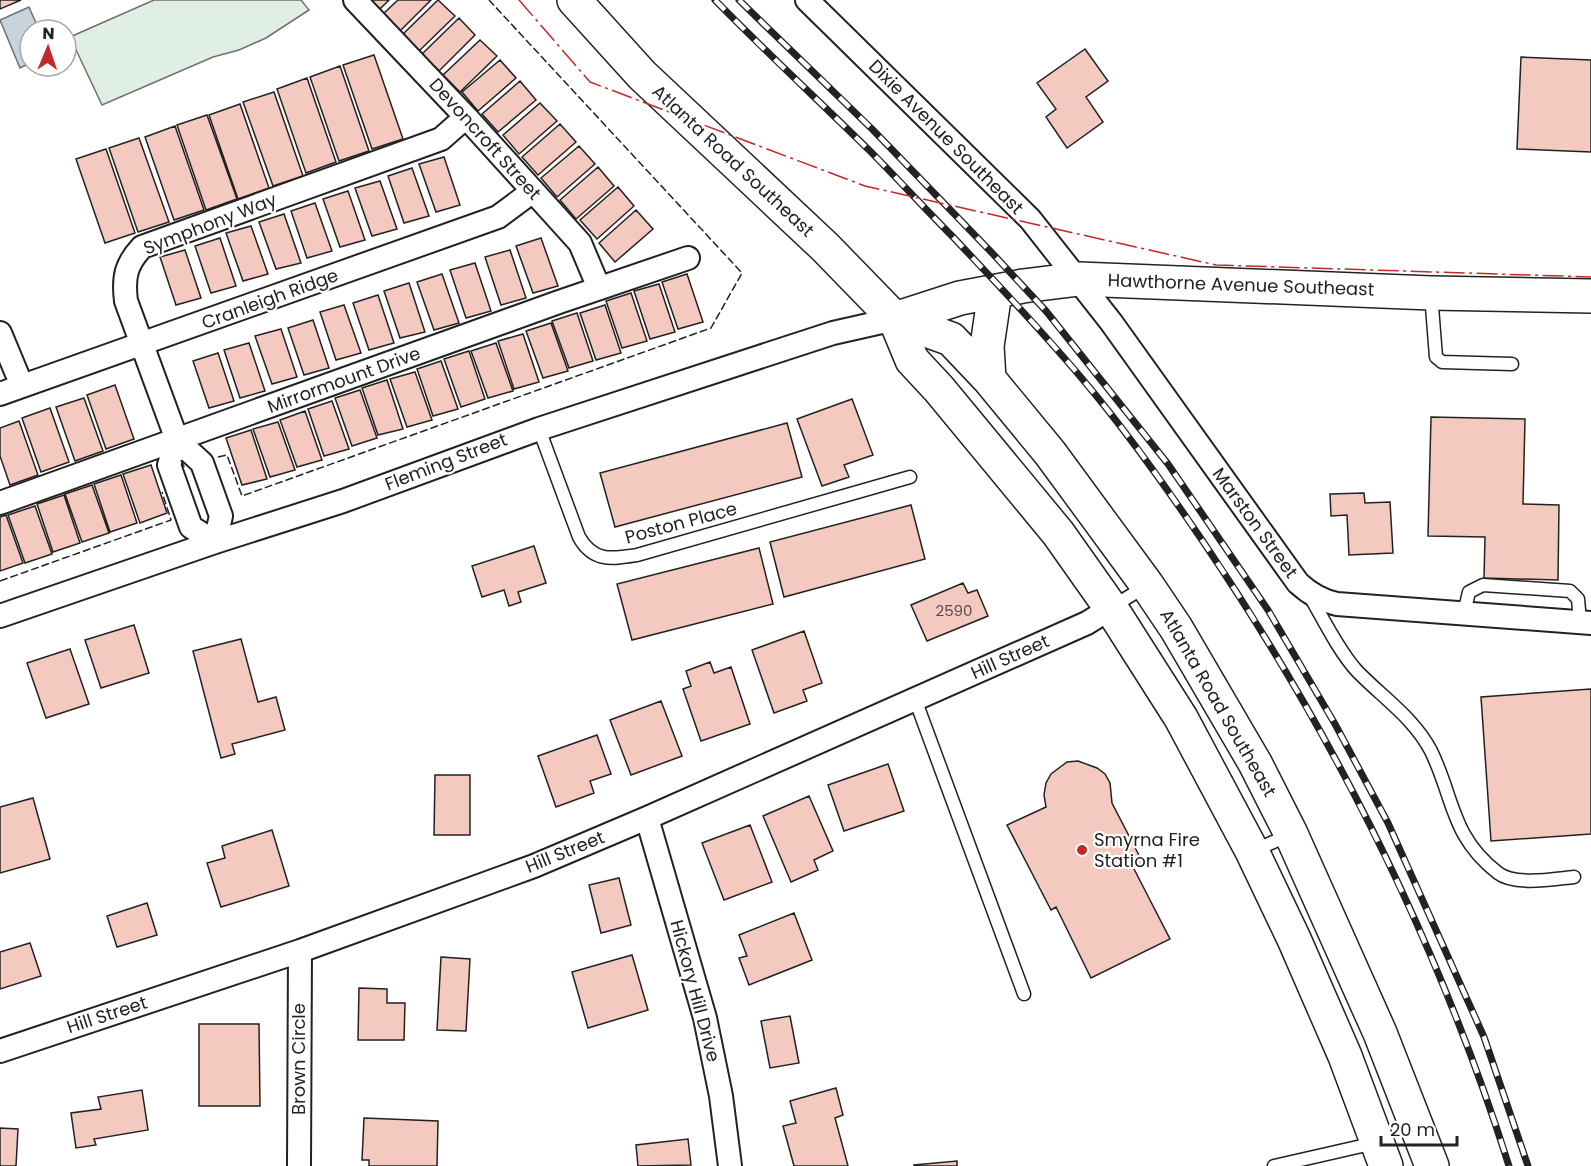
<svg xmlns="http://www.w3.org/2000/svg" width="1591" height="1166" font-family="Poppins,sans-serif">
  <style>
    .green { fill: #e0efe3; stroke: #6f6f6f; stroke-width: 1.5 }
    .water { fill: #c7d3dd; stroke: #6f6f6f; stroke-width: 1.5 }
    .building { fill: #f3c9c0; stroke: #222; stroke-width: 1.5 }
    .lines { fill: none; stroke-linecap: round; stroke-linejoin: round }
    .lane-casing { stroke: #222; stroke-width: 15 }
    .street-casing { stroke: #222; stroke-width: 26 }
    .secondary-casing { stroke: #222; stroke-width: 36 }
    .lane { stroke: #fff; stroke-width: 12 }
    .street { stroke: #fff; stroke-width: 22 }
    .secondary { stroke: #fff; stroke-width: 33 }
    .rail-casing { stroke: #222; stroke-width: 7 }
    .rail { stroke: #fff; stroke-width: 4.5; stroke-dasharray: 14; stroke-linecap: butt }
    .fence { stroke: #222; stroke-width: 1.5; stroke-dasharray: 8 3; stroke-linecap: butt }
    .power { stroke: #c62828; stroke-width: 1.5; stroke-dasharray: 21 4.5 3 4.5; stroke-linecap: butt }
    .poi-dot { fill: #c62828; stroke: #fff; stroke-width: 2 }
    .labels { text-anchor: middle; stroke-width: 4.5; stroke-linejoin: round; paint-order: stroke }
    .number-label { font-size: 15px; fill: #564c4a }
    .street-label { font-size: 18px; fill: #222; stroke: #fff }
    .poi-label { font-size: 18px; fill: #222; stroke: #fff; text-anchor: start }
  </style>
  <rect width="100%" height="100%" fill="#fff"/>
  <path class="green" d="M154,0H301L309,10L266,38L239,50L213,57L102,105L70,37Z"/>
  <path class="water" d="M29,7L39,30H30V63L20,68L0,20Z"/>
  <path class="building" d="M0,0H21L0,9Z
    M371,0H389L380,9Z
    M398,0H431L400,31L383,14Z
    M438,0L455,16L418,52L402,35Z
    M459,18L475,35L439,71L422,54Z
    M480,40L497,56L460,92L443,75Z
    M1085,49L1108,81L1086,97L1103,122L1067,148L1046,117L1056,109L1037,83Z
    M374,55L403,139L372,149L343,65Z
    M1521,57L1591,60V152L1517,149Z
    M500,60L516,78L478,111L462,92Z
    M340,66L369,151L339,161L310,77Z
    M307,78L336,162L306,173L277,89Z
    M520,81L536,100L498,132L482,114Z
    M274,92L303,176L273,186L243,102Z
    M540,103L557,121L519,154L503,135Z
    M240,104L269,188L238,199L209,115Z
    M207,115L237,199L206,210L177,125Z
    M560,124L576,142L538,175L522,157Z
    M175,126L204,210L174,220L145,137Z
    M139,138L169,222L138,232L109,148Z
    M579,146L595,164L557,197L541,178Z
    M106,149L135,233L105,243L76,159Z
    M444,157L460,205L436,212L419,164Z
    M598,167L614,186L576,219L560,200Z
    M412,168L429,216L404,223L388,176Z
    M380,181L397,229L372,236L355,188Z
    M618,187L634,206L597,239L580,220Z
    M348,191L365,240L340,247L323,199Z
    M315,203L332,251L307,258L291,211Z
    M636,210L653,229L615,262L599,243Z
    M284,214L301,263L276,269L259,222Z
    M251,226L268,274L243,281L226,233Z
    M220,238L236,286L211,293L195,246Z
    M541,238L558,286L533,293L516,246Z
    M185,250L201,298L176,305L160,257Z
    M510,250L526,298L501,305L485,257Z
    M475,263L491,311L466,318L450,270Z
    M442,274L459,323L434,330L417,282Z
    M687,274L703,322L678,329L662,282Z
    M409,283L425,332L400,338L384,291Z
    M659,284L675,332L650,339L634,291Z
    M631,293L647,341L622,348L606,301Z
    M378,295L394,343L369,350L353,303Z
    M344,305L361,353L336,360L320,312Z
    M605,305L621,353L596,360L580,313Z
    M577,313L593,361L569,368L552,321Z
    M313,320L329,368L304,375L288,328Z
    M551,323L568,371L543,378L526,331Z
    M281,329L297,377L272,384L255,336Z
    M523,334L539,382L514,389L498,341Z
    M249,343L265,391L240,398L224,350Z
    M496,343L513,391L488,398L471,351Z
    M469,351L485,399L461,407L444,359Z
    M218,353L234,401L209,408L193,361Z
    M441,361L458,409L433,416L417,369Z
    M415,372L432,420L407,427L390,379Z
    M387,380L403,429L378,435L362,388Z
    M115,385L134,439L106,449L87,395Z
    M360,390L377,438L352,446L335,398Z
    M84,398L103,451L75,461L56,407Z
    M852,399L873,455L844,465L849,477L822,486L797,419Z
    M332,401L349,449L324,456L308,409Z
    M50,408L69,462L41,472L22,418Z
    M305,411L322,460L297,467L280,420Z
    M1431,417L1525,419L1523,504L1559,505L1558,580L1484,578L1485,537L1428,536Z
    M19,421L38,475L10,485L0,456V428Z
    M278,422L295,470L270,477L253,429Z
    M787,423L802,477L615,527L600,473Z
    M251,430L267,479L242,485L226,438Z
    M151,465L167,513L140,523L123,474Z
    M121,475L137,523L110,532L94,484Z
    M92,485L109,533L82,542L65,494Z
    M1364,493L1365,503L1390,502L1393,553L1349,555L1347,515L1331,516L1330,494Z
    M64,495L80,543L53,552L37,504Z
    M911,505L925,559L784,597L770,542Z
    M35,506L52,554L25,563L8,515Z
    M6,515L23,563L0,571V517Z
    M534,546L546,583L518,592L521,602L509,606L504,590L482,597L472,566Z
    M759,548L773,604L632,640L617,584Z
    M963,583L968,593L977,590L988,616L927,641L911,605Z
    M134,625L149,673L101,688L85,640Z
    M804,631L822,683L803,690L807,701L774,713L752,650Z
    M241,639L258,702L276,697L285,730L232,744L235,754L221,758L193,651Z
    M70,649L89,704L46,718L27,663Z
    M710,662L714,673L731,667L750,724L701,741L683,689L691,686L686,671Z
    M1591,689V834L1491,841L1481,697Z
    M661,701L682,756L631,775L610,720Z
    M597,735L611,774L590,781L594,793L556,807L538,756Z
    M1078,761L1097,768L1105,774L1110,783L1112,803L1143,863L1133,867L1170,939L1091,978L1056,907L1051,910L1007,825L1046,807L1044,795L1046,783L1051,774L1067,762Z
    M888,764L904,811L844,831L828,785Z
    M435,775H470V835H434Z
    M809,796L833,851L814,860L818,870L791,882L763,816Z
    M33,798L50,859L0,873V807Z
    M750,825L772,882L724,900L702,843Z
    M272,830L289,886L221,907L207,863L225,858L222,846Z
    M619,878L631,925L601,933L589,885Z
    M147,903L157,935L117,947L107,916Z
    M794,913L812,960L749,985L739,958L747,956L739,935Z
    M30,943L41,976L0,989V952Z
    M632,955L648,1010L588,1028L572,972Z
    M441,957L470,959L466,1031L437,1030Z
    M359,988L387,989V1003H405L404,1040H358Z
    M790,1016L799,1063L770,1068L761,1021Z
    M199,1024H259L260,1106H199Z
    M836,1088L843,1115L835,1118L848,1166H794L783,1126L796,1123L790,1101Z
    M142,1090L148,1130L94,1139L96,1145L76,1148L71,1113L101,1109L98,1097Z
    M364,1118L438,1121L437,1166H369V1160H362Z
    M0,1128L18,1129L16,1166H0Z
    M688,1139L691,1165L638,1166L636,1145Z
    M957,1161V1166H914V1165Z"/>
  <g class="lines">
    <g class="lane-casing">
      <path id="lane" d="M1431,294L1436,357L1442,362L1512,364
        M539,429L579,537C593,562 611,559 637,555L910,477
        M1311,598C1323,619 1340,653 1357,671C1382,697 1414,718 1431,751C1454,798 1451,837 1498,873C1515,886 1553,879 1574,877
        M1112,607L1146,586
        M1464,613L1469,592L1483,585L1570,591L1578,599L1580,622
        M915,699L1024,994
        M1253,851L1289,835
        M1274,1166L1375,1143"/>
    </g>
    <g class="street-casing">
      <path id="street" d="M355,0L466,117L580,243L599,288
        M807,0L1030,219L1111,322L1298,583C1310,594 1322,601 1337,604L1591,623
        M0,333L22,386
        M0,394L498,217L533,191
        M177,440L169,465L191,527L215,542L221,516L202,463L177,440L126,301C123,277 126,264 142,247L441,139L466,117
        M0,503L559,302L688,258
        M0,616L215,542L343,501L539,429L833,333L895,319
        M647,818L705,1018L721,1096L730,1166
        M0,1051L300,951L534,866L647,818L1087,623L1111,608
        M299,1166L300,951"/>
    </g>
    <g class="secondary-casing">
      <path id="secondary" d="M574,0L642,75L825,247L895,319L912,360L939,389L1058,533L1111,608L1181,718L1252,851L1294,939L1345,1056L1386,1166
        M895,319L951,339L989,379L1050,453L1147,585L1176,628L1255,763L1291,834L1380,1033L1432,1166
        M895,319L960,298L1023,286L1079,279L1431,293L1591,296
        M989,379L987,346L995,292"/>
    </g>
    <use href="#lane" class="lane"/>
    <use href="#street" class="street"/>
    <use href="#secondary" class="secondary"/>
    <g class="rail-casing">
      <path id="rail" d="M715,0C765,51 818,100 869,150C898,179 925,209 954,238C1000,287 1046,335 1089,387C1130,436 1168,490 1204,543C1334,735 1439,945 1509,1166
        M739,0L873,130L994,255L1046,311L1168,464L1268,610L1335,724L1388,823L1484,1037L1528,1166"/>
    </g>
    <use href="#rail" class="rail"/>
    <path class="fence" d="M218,457L227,455L242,496L711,328L742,273L489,0
      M181,460L185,469
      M0,581L171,520L162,492"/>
    <path class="power" d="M519,0L590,82L865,186L1216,265L1591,277"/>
  </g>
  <circle class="poi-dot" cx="1082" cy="850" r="6"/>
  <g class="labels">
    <g class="number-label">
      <text x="954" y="616">2590</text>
    </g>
    <g class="street-label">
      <text transform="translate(946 137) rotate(45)" y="6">Dixie Avenue Southeast</text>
      <text transform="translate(485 139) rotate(48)" y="6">Devoncroft Street</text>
      <text transform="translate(733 161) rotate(43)" y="6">Atlanta Road Southeast</text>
      <text transform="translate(210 224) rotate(-21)" y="6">Symphony Way</text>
      <text transform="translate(1241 285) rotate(2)" y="6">Hawthorne Avenue Southeast</text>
      <text transform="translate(270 299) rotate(-20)" y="6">Cranleigh Ridge</text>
      <text transform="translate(344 380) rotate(-20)" y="6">Mirrormount Drive</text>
      <text transform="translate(446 462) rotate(-21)" y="6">Fleming Street</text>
      <text transform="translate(681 523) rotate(-15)" y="6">Poston Place</text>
      <text transform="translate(1255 523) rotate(54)" y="6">Marston Street</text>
      <text transform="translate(1010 657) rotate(-24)" y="6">Hill Street</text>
      <text transform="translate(1218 703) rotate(60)" y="6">Atlanta Road Southeast</text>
      <text transform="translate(565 852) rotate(-22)" y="6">Hill Street</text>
      <text transform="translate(695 991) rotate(75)" y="6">Hickory Hill Drive</text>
      <text transform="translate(107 1015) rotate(-18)" y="6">Hill Street</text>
      <text transform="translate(299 1059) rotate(-90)" y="6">Brown Circle</text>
    </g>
    <g class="poi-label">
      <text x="1094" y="846">Smyrna Fire<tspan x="1094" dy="21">Station #1</tspan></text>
    </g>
  </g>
  <g transform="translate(48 48) rotate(2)"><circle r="28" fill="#ffffff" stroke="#a7a7a7" stroke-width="1.5"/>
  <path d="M0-4.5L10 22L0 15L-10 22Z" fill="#c62828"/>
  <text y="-9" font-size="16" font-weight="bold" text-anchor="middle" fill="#222222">N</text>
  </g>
  <path d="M1381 1136v9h76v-9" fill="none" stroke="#222222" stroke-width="3"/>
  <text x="1390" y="1136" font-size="18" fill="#222222" stroke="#ffffff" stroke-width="4.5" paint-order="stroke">20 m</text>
</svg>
